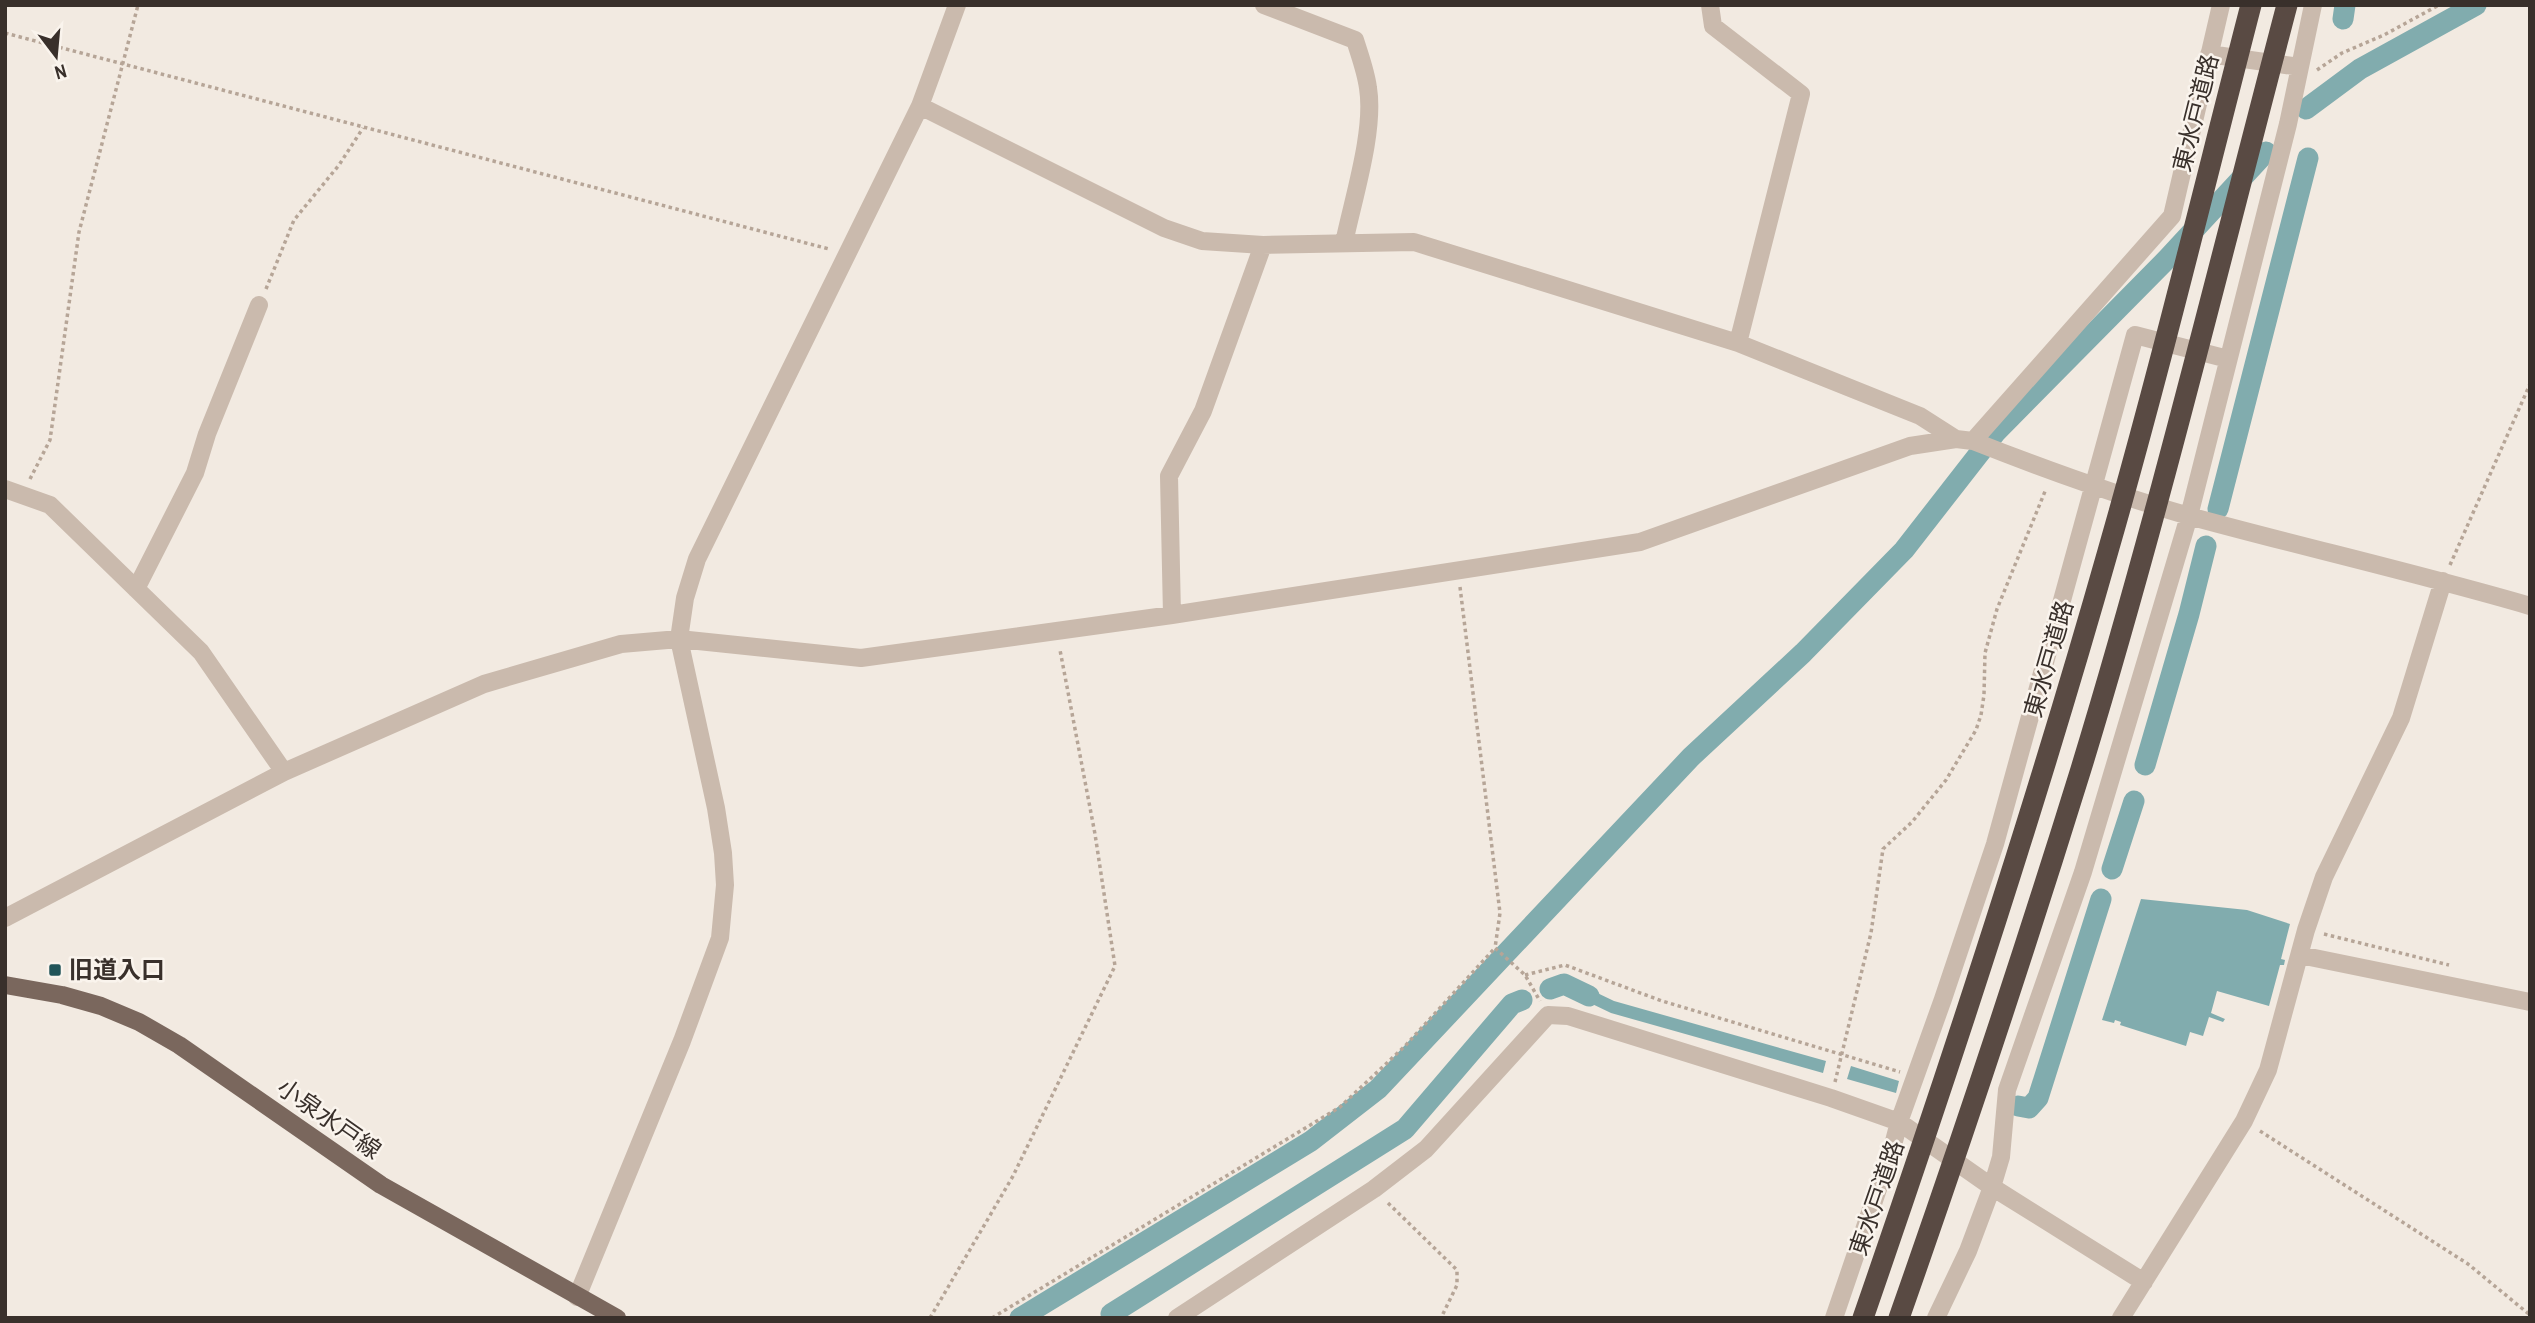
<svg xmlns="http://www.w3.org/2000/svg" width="2535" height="1323" font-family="'Archivo Narrow','Noto Sans JP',sans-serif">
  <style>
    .water { fill: #81acae }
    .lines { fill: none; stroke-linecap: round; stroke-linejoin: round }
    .canal { stroke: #81acae; stroke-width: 21 }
    .path { stroke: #b6a597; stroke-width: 3.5; stroke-dasharray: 3.5 3.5; stroke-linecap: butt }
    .minor { stroke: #cabaad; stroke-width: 18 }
    .major { stroke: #7a675d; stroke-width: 18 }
    .highway { stroke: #594a43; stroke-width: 21 }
    .poi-dot { fill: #225559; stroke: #faf4ed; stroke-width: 2.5 }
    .labels { text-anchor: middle; stroke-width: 5; stroke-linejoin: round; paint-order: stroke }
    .street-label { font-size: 24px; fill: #39302b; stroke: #faf4ed }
    .poi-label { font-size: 24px; font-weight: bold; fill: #39302b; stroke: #faf4ed; text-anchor: start }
  </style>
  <rect width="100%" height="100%" fill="#f2eae1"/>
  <path class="water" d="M2141,899L2247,910L2290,924L2281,959L2285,960L2284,965H2280L2269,1006L2217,991L2211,1013L2225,1019L2223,1022L2209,1017L2203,1036L2190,1032L2186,1046L2120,1025L2121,1022L2115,1020L2114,1023L2102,1020Z
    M1566,978L1614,1001L1826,1061L1823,1073L1611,1013L1563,990Z
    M1851,1066L1899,1081L1896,1093L1847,1079Z"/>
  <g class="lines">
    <path class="canal" d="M2343,19L2345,5
      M2306,109L2360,69L2476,5
      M2218,509L2308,158
      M2145,765L2189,614L2206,546
      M2112,869L2134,801
      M1550,989L1564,984L1589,996
      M2018,1106L2029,1108L2038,1098L2101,899
      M1111,1314L1405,1129L1512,1004L1522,1000
      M1020,1318L1311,1141L1378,1089L1691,757L1803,653L1904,550L1996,432L2168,258L2266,152"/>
    <path class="path" d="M5,33L829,249
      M2317,70L2342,53L2384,35L2439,5
      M266,289L294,220L339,165L363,128
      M30,479L50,440L79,232L138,5
      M2450,565L2530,384
      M1460,587L1500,913L1495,948L1525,975L1540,1001
      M2324,934L2449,965
      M1525,975L1565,965L1662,1001L1900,1072
      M1835,1082L1871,933L1883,849L1912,822L1946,780L1976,730L1981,715L1984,695L1985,653L1997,609L2046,489
      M2260,1131L2468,1264L2530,1315
      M1388,1203L1457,1270V1285L1441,1318
      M930,1318L1013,1176L1115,966L1095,834L1060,650
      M992,1318L1340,1107L1405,1046L1495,948"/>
    <path class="minor" d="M1264,5L1355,40C1360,56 1366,72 1368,88C1375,131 1353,199 1344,243
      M1710,5L1713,26L1801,94L1738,343
      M2209,54L2300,67
      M920,106L1164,228L1202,241L1263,245L1414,242L1738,343L1920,416L1956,439
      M1973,441L2172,216L2221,5
      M5,489L50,505L201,652L284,772
      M136,589L195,473L207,434L259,305
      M1172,615L1169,476L1203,411L1263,245
      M5,918L284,772L484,684L621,644L679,639L861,658L1172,615L1640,542L1910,446L1956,439L1973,441C2044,469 2116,495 2189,516C2302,547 2417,573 2530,606
      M2300,955L2530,1002
      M577,1297L682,1041L720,938L725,885L723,853L716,808L679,639L685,598L697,559L920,106L957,5
      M1177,1318L1374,1189L1426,1149L1548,1015L1568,1016L1831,1098L1899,1122L1992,1187L2144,1282
      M1834,1318L1893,1145L1899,1122L1943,999L1995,844L2135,335L2228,359
      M1936,1318L1968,1251L1992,1187L2001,1157L2007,1090L2083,872L2189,516L2288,124L2313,5
      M2121,1318L2244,1121L2268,1070L2306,930L2324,877L2401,718L2443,581"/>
    <path class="major" d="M5,985L62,995L101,1006L139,1022L179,1045L381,1185L617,1318"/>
    <path class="highway" d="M1863,1318C1951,1064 2035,809 2108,551C2160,370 2204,187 2251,5
      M1899,1318C1963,1136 2024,953 2081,769C2158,517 2220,260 2287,5"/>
  </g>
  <rect class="poi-dot" x="48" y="963" width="14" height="14" rx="3.5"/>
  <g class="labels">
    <g class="street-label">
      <text transform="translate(2196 113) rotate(-76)" y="8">東水戸道路</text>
      <text transform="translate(2049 659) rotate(-74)" y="8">東水戸道路</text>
      <text transform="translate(329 1119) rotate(35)" y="8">小泉水戸線</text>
      <text transform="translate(1877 1198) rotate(-71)" y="8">東水戸道路</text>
    </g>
    <g class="poi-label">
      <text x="69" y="978">旧道入口</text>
    </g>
  </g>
  <rect width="2535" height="1323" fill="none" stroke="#39302b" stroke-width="14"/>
  <g transform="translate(56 56) rotate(164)" stroke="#faf4ed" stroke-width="5" paint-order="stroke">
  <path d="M0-5L12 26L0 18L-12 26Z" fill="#39302b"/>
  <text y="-10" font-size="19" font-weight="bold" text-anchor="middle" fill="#39302b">N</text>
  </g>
</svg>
